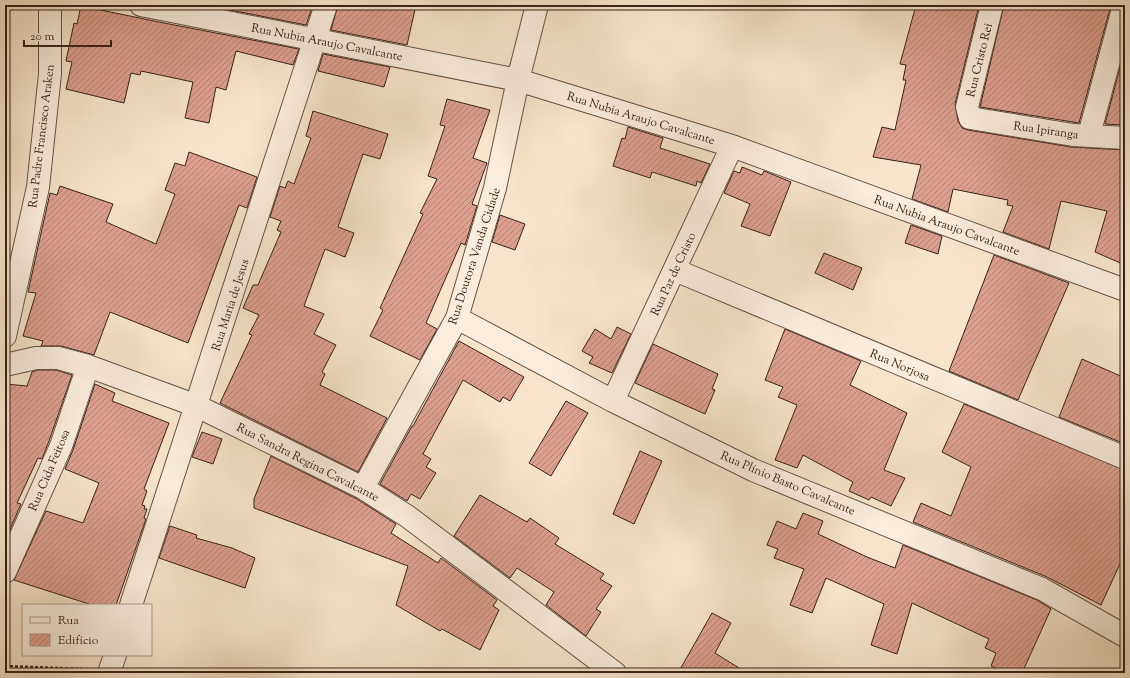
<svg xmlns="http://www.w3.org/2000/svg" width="1130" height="678" font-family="'Sorts Mill Goudy',serif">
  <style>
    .building { fill: url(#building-hatch); stroke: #392219 }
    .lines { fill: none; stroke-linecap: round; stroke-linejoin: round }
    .street-casing { stroke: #685245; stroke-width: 24 }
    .path { stroke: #392219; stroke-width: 2.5; stroke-dasharray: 3 2; stroke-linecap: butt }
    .street { stroke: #faeddd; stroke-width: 22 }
    .labels { text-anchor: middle; stroke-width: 3.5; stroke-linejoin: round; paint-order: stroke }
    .street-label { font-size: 12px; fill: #392219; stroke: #faeddd }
  </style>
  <defs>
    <pattern id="building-hatch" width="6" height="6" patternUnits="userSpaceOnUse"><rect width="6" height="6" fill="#dda08f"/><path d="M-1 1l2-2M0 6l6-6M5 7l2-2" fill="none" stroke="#b48274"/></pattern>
  </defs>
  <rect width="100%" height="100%" fill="#f7e4ca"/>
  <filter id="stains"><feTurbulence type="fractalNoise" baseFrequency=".005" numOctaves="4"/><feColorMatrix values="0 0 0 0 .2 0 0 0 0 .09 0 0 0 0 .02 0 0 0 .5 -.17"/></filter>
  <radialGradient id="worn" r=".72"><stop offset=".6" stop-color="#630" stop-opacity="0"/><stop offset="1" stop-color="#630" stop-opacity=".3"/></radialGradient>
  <path class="building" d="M205,5H313L306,25Z
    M338,5H416L407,45L331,30Z
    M916,5H979L955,104L958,121L962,128L968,130L1071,147L1125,150V265L1095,252L1107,211L1061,201L1049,249L1003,232L1013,206L1007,205L1008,200L953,189L948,212L912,199L921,165L873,157L882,127L895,130L906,80H903L906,65L900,64Z
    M1004,5H1111L1079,123L980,107Z
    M81,6L164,23L299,49L293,65L236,51L226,90L216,87L209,123L185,118L193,82L141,71L140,75L131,73L124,103L66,89L72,62L66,61L74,23L77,24Z
    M1125,49V125L1105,124Z
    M323,54L390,67L384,87L318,71Z
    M447,99L490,110L473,158L487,163L472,204L477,206L465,245L461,243L426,323L437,329L420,360L370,336L383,310L380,308L423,214L420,213L437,179L428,176L445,126L440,125Z
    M313,111L388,134L380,159L363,154L338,227L354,233L345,257L325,249L304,306L324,314L314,334L336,345L322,372L325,374L320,385L387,418L358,472L220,403L252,335L249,334L259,315L243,308L253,285H258L281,232L277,230L281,221L270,217L280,186L285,188L288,181L294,184L311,138L306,136Z
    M628,127L663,138L660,148L710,164L701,183L697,181L696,186L652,172L650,178L613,166L622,138L625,139Z
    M189,152L257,177L247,208L239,205L188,343L110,312L94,355L61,346H41L43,341L23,336L36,293L28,292L50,193L57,195L60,186L113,204L106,222L156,244L175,194L165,190L175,163L185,166Z
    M742,167L762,175L764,171L791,182L770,236L741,226L750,204L724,193L734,171L740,173Z
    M500,215L525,224L515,250L492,242Z
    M911,225L942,236L938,254L905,243Z
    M824,253L862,268L853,290L815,273Z
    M994,255L1069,283L1018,400L949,371Z
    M617,327L631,334L612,373L589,363L593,357L582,351L595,329L611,339Z
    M785,329L861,361L850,385L907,413L884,470L905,478L891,506L871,497L869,500L849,491L853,482L803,455L797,468L775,460L797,405L778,397L783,387L765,380Z
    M459,341L524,377L510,401L503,397L500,402L463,380L423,454L431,459L426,467L436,473L420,499L411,494L407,501L380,484L412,426H413Z
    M653,344L718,374L712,389L715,390L705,414L635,383Z
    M1082,359L1125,378V444L1059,417Z
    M37,370H56L72,375L49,441L42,459L38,458L17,503L21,504L5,541V384L27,386L32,372Z
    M95,384L115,393L112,401L169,423L144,489L147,491L142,505L145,506L144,509H147L144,518L146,519L116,605H92L14,580L46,511L83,523L99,483L65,469L73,450Z
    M566,401L588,413L551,476L529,463Z
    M964,404L1125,470V553L1101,605L1047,577L913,522L921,503L951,516L971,467L942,452Z
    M202,432L222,439L213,464L192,457Z
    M640,451L662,461L634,524L613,514Z
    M271,456L357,499L396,524L391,533L438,563L441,558L497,600L493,606L499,610L480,650L442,629L440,631L396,605L408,566L254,508V499Z
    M480,495L527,522L530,518L559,538L555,544L604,574L600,579L612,586L596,609L601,612L586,636L546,605L554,592L517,568L510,578L454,536Z
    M803,513L823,521L818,534L867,557L895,568L903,545L1037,600L1051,609L1022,673H1006L991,666L996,653L985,648L989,639L912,603L897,654L871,645L884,604L826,578L812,613L790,605L804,569L774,558L778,549L767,545L777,521L796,529Z
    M170,526L197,535L196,538L232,548L255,558L245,588L159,558Z
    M712,613L731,623L715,653L747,673H678Z"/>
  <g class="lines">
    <g class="street-casing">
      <path id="street" d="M141,5L518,80L732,146L1125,290
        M992,5L967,107L970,118L1073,135L1125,138
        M1089,135L1124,5
        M675,270L1125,458
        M457,318L613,401L753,470L1042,589L1125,636
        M5,336L38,187L50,74V5
        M5,365L36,358H58L88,366L197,406L363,488L407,516L615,673
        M613,401L732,146
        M363,488L457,318L495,188L518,80L537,5
        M5,572L61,446L88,366
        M131,605L326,5
        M109,673L115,655"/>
    </g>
    <path class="path" d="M5,666L84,669"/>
    <use href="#street" class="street"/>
  </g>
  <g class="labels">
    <g class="street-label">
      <text transform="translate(327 42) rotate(11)" y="4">Rua Nubia Araujo Cavalcante</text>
      <text transform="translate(979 60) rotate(-76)" y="4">Rua Cristo Rei</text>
      <text transform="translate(641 118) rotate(17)" y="4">Rua Nubia Araujo Cavalcante</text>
      <text transform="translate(1046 130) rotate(8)" y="4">Rua Ipiranga</text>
      <text transform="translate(41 136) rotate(-83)" y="4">Rua Padre Francisco Araken</text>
      <text transform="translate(947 225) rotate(20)" y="4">Rua Nubia Araujo Cavalcante</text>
      <text transform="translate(474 256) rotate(-72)" y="4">Rua Doutora Vanda Cidade</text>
      <text transform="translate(673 274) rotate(-65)" y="4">Rua Paz de Cristo</text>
      <text transform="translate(230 305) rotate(-72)" y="4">Rua Maria de Jesus</text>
      <text transform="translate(900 365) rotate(23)" y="4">Rua Norjosa</text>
      <text transform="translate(308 462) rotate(27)" y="4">Rua Sandra Regina Cavalcante</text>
      <text transform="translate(49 470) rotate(-67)" y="4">Rua Cida Feitosa</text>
      <text transform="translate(788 483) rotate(23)" y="4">Rua Plínio Basto Cavalcante</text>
    </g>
  </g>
  <rect width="1130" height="678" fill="none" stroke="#f7e4ca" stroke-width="20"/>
  <rect x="6" y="6" width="1118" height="666" fill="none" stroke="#392219" stroke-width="2"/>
  <rect x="10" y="10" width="1110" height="658" fill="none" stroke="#392219"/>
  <rect x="22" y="604" width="130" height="52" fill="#faeddd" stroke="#ad9c8f"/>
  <rect x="30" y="617" width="20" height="6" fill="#faeddd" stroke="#ad9c8f"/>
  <text x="58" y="624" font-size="12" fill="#392219">Rua</text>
  <rect x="30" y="634" width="20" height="12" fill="url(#building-hatch)" stroke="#ad9c8f"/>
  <text x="58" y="644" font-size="12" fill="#392219">Edifício</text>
  <path d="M24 40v6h87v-6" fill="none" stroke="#392219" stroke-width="2"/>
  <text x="30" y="40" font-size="12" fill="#392219" stroke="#faeddd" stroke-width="3" paint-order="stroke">20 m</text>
  <rect width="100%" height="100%" filter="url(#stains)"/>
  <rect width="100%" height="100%" fill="url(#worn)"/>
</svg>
